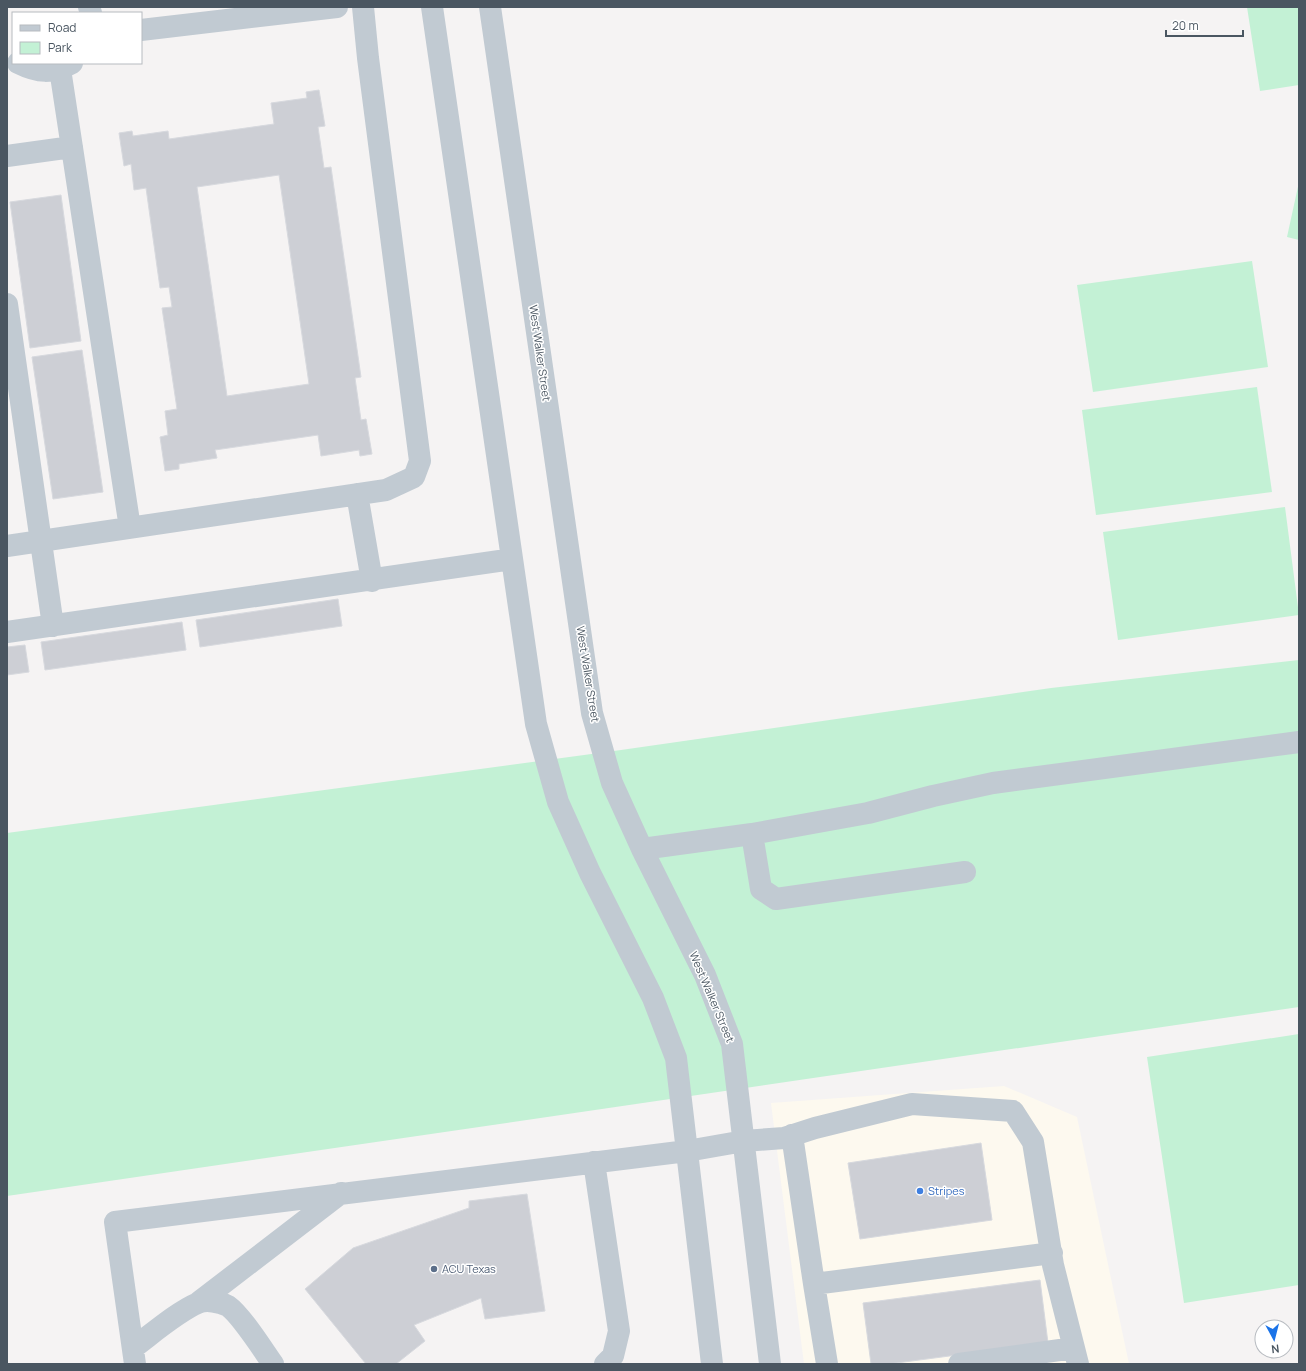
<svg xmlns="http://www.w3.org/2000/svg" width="1306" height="1371" font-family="Manrope,sans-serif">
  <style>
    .commercial { fill: #fdf9ef }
    .green { fill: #c3f1d5 }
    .building { fill: #cdcfd5; stroke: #d7d9de; fill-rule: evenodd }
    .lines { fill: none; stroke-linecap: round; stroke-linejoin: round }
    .minor { stroke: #c1cad2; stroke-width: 22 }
    .shop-dot { fill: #3f7fe0; stroke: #fff; stroke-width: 1.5 }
    .service-dot { fill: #5c6f8a; stroke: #fff; stroke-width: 1.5 }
    .labels { text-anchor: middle; stroke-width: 3; stroke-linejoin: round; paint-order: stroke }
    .street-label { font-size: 11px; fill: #4a5661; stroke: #fff }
    .shop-label { font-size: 11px; fill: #366cbe; stroke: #fff; text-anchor: start }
    .service-label { font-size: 11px; fill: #4e5e75; stroke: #fff; text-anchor: start }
  </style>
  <rect width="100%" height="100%" fill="#f5f3f3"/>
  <path class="commercial" d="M1004,1086L1077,1117L1129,1364H804L771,1103Z"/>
  <path class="green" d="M1247,7H1299V85L1260,91Z
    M1299,182V240L1287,237Z
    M1252,261L1268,367L1093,392L1077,285Z
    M1257,387L1272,492L1096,515L1082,410Z
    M1285,507L1299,615L1118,640L1103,532Z
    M1299,660V1007L7,1196V833L621,750L1051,688Z
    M1299,1034V1285L1184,1303L1147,1057Z"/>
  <path class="building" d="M319,90L325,126L318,127L324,168L331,167L361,377L355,378L361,420L366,419L372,454L360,456L359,450L321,456L318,435L215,450L217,458L179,464V469L165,471L160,437L168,435L165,411L177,409L162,308L172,307L169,287L160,288L146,188L134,190L131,164L124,166L119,133L132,131L133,136L168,131L169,139L274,124L271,103L307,98L306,92ZM279,175L309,384L227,396L197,187Z
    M61,195L81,341L30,348L10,202Z
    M82,350L103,492L53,499L32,357Z
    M338,599L342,626L200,647L196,620Z
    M182,622L186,650L45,670L41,642Z
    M25,645L29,672L7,675V647Z
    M981,1143L992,1220L860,1239L848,1163Z
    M527,1194L545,1311L485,1319L481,1298L414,1325L425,1341L396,1364H366L305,1289L353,1248L469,1208V1201Z
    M1040,1280L1048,1343L889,1364H871L863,1303Z"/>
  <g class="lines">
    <path class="minor" d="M89,7L91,13
      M432,7L536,724L558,802L590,873L653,998L676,1058L712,1364
      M490,7L592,713L612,783L642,849L705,975L732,1044L770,1364
      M141,30L337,7
      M18,63C38,73 52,74 72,63
      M60,69L130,528
      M7,156L72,147
      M7,304L53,626
      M357,494L372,581
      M7,546L386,490L414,477L420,461L368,58L363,7
      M7,632L512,559
      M752,834L761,889L776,899L965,872
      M642,849L752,834L868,813L933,796L993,783L1299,742
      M792,1135L814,1284L1052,1253
      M594,1162L619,1331L613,1356L605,1364
      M814,1284L827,1364
      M199,1302L341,1193
      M133,1348C152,1334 177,1312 198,1303C206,1299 220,1302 228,1306C241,1315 263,1350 273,1364
      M135,1364L115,1222L687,1151L744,1141L784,1138L815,1128L912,1104L1013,1111L1033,1142L1053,1265L1078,1364
      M959,1364L1074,1348"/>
  </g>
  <circle class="shop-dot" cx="920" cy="1191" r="4"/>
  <circle class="service-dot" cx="434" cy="1269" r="4"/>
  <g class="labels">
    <g class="street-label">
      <text transform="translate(540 353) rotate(82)" y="4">West Walker Street</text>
      <text transform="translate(588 674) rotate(81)" y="4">West Walker Street</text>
      <text transform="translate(712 997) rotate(67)" y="4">West Walker Street</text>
    </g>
    <g class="shop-label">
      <text x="928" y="1195">Stripes</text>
    </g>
    <g class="service-label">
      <text x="442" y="1273">ACU Texas</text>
    </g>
  </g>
  <rect width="1306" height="1371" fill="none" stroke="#4a5661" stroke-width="16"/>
  <rect x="12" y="12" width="130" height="52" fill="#ffffff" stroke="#b7bbc0"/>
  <rect x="20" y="25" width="20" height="6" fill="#c1cad2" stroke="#b7bbc0"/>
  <text x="48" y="32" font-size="12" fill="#4a5661">Road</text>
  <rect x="20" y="42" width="20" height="12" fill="#c3f1d5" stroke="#b7bbc0"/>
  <text x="48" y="52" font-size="12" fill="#4a5661">Park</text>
  <g transform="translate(1274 1339) rotate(173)"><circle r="19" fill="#ffffff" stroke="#b7bbc0"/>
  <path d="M0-3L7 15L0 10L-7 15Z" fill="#1a73e8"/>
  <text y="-6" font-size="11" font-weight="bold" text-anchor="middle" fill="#4a5661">N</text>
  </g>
  <path d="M1166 30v6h77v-6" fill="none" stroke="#4a5661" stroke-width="2"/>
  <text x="1172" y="30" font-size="12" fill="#4a5661" stroke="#ffffff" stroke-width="3" paint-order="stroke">20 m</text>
</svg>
